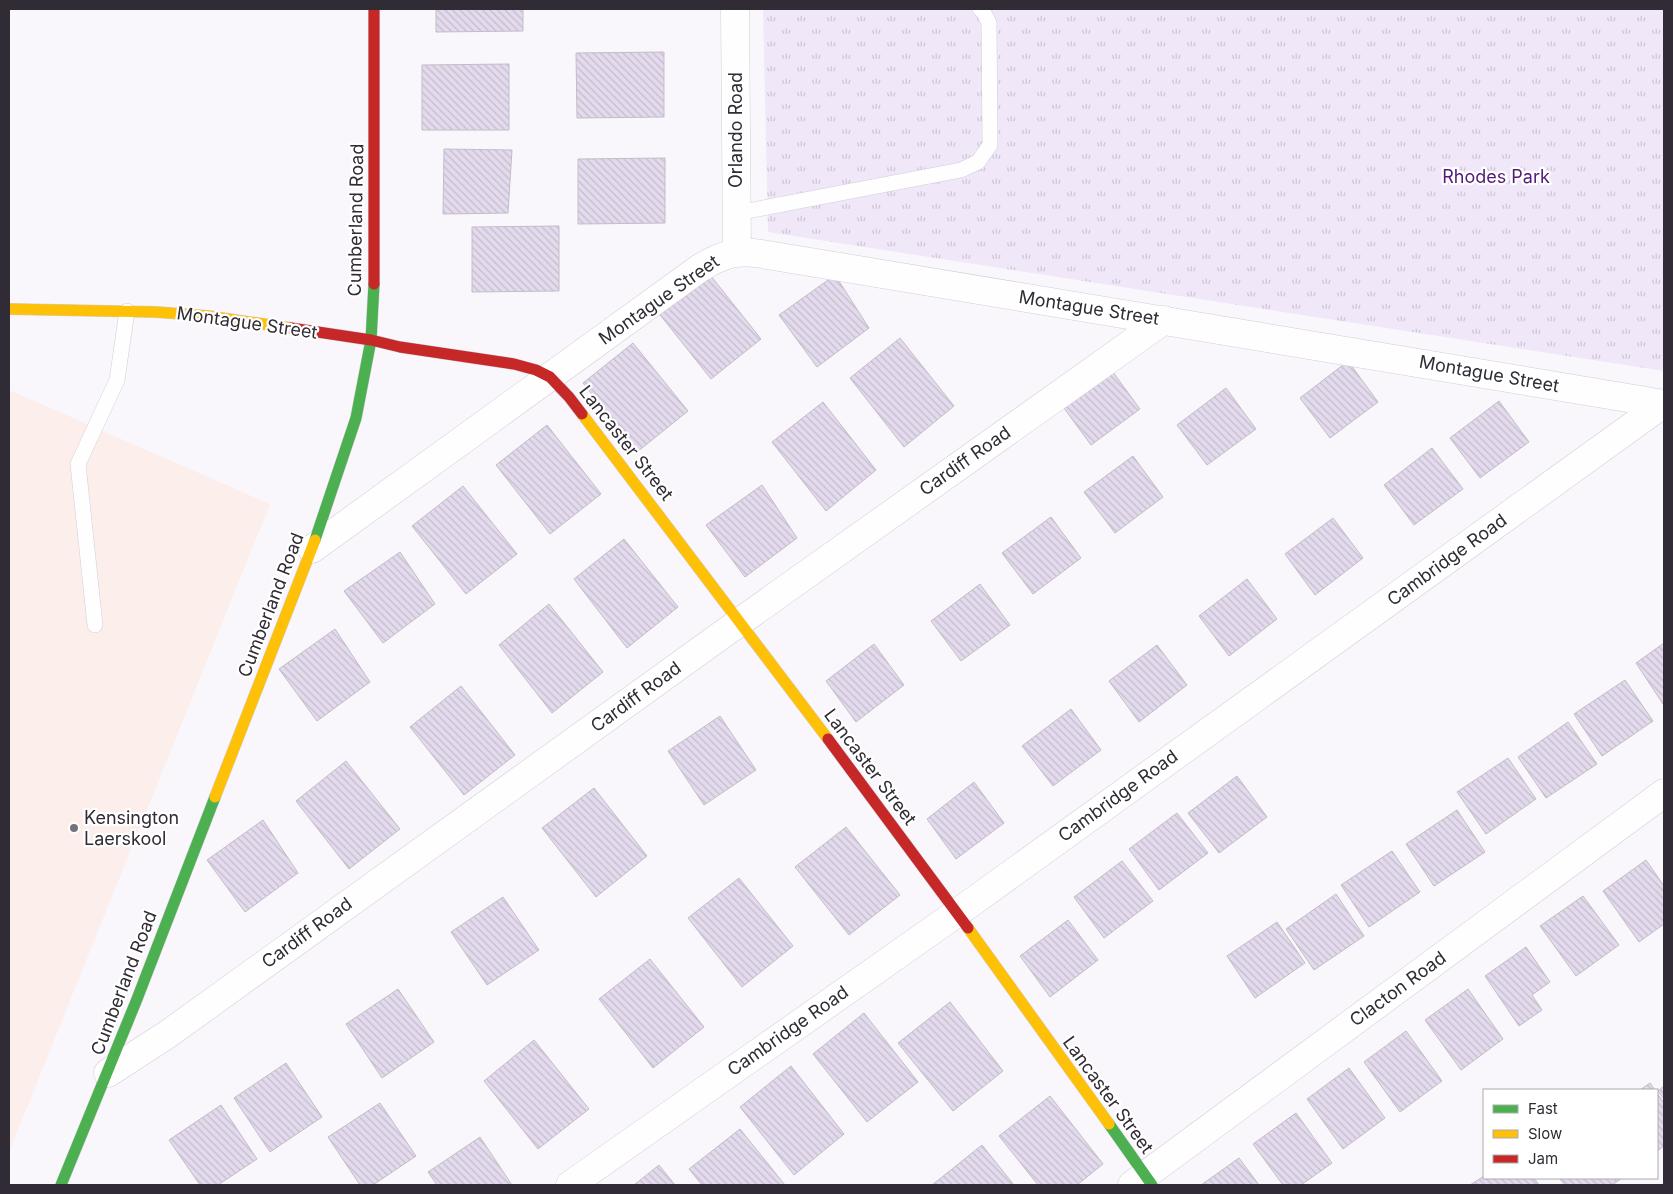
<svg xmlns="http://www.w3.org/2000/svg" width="1673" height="1194" font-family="Inter,sans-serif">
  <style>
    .education { fill: #fceeea }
    .grass { fill: url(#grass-tufts) }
    .building { fill: url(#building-back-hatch); stroke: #c2bec5 }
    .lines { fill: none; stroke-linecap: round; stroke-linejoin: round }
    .lane-casing { stroke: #d1ced5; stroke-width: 16 }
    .street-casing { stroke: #d1ced5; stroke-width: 29 }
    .fast-casing { stroke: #d1ced5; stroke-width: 12 }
    .slow-casing { stroke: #d1ced5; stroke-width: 12 }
    .jam-casing { stroke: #d1ced5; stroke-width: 12 }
    .lane { stroke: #fefeff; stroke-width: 15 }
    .street { stroke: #fefeff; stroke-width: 28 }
    .fast { stroke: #4caf50; stroke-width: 11 }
    .slow { stroke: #ffc107; stroke-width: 11 }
    .jam { stroke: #c62828; stroke-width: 11 }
    .poi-dot { fill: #76727a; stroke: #fff; stroke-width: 2 }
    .labels { text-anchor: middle; stroke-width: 4.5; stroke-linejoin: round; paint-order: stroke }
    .street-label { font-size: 18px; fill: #302b34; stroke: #fff }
    .park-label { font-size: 18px; fill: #531a77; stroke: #fff }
    .poi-label { font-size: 18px; fill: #302b34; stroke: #fff; text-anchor: start }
  </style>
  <defs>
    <pattern id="grass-tufts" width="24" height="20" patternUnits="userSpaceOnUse" patternTransform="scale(1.25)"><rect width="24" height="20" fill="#f0e7f9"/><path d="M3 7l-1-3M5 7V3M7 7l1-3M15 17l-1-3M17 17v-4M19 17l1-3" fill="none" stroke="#cec6d6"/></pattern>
    <pattern id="building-back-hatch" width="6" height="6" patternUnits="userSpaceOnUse" patternTransform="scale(1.25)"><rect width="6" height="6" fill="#e4daed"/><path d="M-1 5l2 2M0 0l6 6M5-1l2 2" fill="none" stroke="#c4bbcc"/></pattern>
  </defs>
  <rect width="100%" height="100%" fill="#f9f6fc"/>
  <path class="education" d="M11,391L270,504L9,1152V397Z"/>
  <path class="grass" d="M763,9H1664V371L768,232Z"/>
  <path class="building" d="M436,9H523V31L436,32Z
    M664,52V117L577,118L576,53Z
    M509,64V130H422V65Z
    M444,149L512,150L508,213L443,214Z
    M665,158V223L578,224V159Z
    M559,226V291L472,292V227Z
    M707,271L761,339L711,379L657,311Z
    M835,275L869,328L817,367L779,315Z
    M900,338L954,406L904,447L850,378Z
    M633,343L688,411L637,452L583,383Z
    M1348,361L1378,402L1330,438L1300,398Z
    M1110,368L1140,409L1091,445L1061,404Z
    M1226,388L1256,429L1207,465L1177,425Z
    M1499,401L1529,442L1480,478L1450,438Z
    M823,402L876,470L826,511L772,442Z
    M547,425L601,494L550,534L496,465Z
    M1432,448L1463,489L1414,525L1384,485Z
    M1133,456L1163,497L1115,533L1084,492Z
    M762,485L797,538L745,577L706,525Z
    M463,486L517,554L466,594L412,526Z
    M1051,517L1081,558L1033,594L1002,553Z
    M1333,518L1363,558L1315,595L1285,554Z
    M624,539L678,607L627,648L574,579Z
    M400,552L435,604L383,643L344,591Z
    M1247,579L1277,619L1229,656L1199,616Z
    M980,584L1010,625L961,661L931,621Z
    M549,604L603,672L552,713L499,645Z
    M335,629L370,682L317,721L279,669Z
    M1664,643V704H1663L1636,663Z
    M874,644L904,685L856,722L826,681Z
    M1157,645L1187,685L1139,722L1109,681Z
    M1625,680L1653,721L1602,756L1574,714Z
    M461,686L515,755L464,795L410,727Z
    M1071,709L1101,750L1053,786L1022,746Z
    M720,716L756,770L704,805L668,751Z
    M1568,722L1597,764L1546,798L1518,757Z
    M1508,758L1536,799L1486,834L1457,792Z
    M346,761L400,829L349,869L296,801Z
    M1237,776L1267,817L1219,853L1188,813Z
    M974,782L1004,823L956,859L927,819Z
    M594,788L647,856L596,897L542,828Z
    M1457,810L1485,852L1434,886L1406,844Z
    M1177,813L1208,853L1159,890L1129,849Z
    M263,820L298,873L245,912L207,860Z
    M846,827L900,895L849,935L795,867Z
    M1392,851L1420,892L1369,927L1341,885Z
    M1646,860L1664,886V924L1639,942L1603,891Z
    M1122,861L1153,901L1104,938L1074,897Z
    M739,878L793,946L742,987L688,918Z
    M1336,894L1364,936L1314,970L1286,929Z
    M1583,896L1619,945L1576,976L1540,926Z
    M503,897L539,950L487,985L451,932Z
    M1068,920L1098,960L1050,997L1020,956Z
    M1277,922L1305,963L1255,998L1227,956Z
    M1526,947L1550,982L1532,995L1542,1010L1519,1026L1485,976Z
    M650,959L704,1027L653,1068L599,999Z
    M398,989L434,1042L382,1078L346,1024Z
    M1468,989L1503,1039L1461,1070L1425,1020Z
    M950,1002L1003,1071L953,1111L898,1043Z
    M864,1013L918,1082L867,1122L813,1054Z
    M1406,1031L1442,1081L1400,1112L1364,1062Z
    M534,1040L589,1109L538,1149L484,1081Z
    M286,1063L322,1117L270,1152L234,1098Z
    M791,1066L844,1134L794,1175L740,1107Z
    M1349,1068L1385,1118L1343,1149L1307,1099Z
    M1650,1083L1655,1090H1640Z
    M1664,1086V1099L1658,1091Z
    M1657,1093L1664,1103V1146L1657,1151Z
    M1050,1096L1103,1164L1077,1185H1038L999,1136Z
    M380,1103L416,1156L373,1185H360L328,1137Z
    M221,1105L257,1159L218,1185H200L169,1140Z
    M1296,1113L1332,1163L1301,1185H1283L1253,1144Z
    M740,1129L785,1185H702L689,1169Z
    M480,1137L512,1185H437L428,1172Z
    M982,1145L1014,1185H932Z
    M1239,1158L1259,1185H1201Z
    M659,1165L675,1185H634Z
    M1484,1176V1178H1534L1539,1185H1470Z
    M1559,1178H1622L1612,1185H1565Z"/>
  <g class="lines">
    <g class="lane-casing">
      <path id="lane" d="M737,213L961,170L978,162L990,145L989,23L983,11L980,9
        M95,625L78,464L117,380L127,311"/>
    </g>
    <g class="street-casing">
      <path id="street" d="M735,9L737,252
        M312,549L700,268C723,254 736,250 762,254L1664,404
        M108,1073L168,1034L741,621L1164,320
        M570,1185L957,913L1663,404
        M1132,1185L1664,793"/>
    </g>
    <g class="fast-casing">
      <path id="fast" d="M315,540L356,418L371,340L374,284
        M1109,1124L1152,1185
        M61,1185L137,999L215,797"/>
    </g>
    <g class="slow-casing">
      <path id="slow" d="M9,309L156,312L208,316L291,328
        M582,414L828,739
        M215,797L315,540
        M968,928L1109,1124"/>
    </g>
    <g class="jam-casing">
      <path id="jam" d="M374,9V284
        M291,328L371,340L400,347L514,364L536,370L550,377L569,397L582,414
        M828,739L968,928"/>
    </g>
    <use href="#lane" class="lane"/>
    <use href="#street" class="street"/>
    <use href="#fast" class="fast"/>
    <use href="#slow" class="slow"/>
    <use href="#jam" class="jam"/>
  </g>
  <circle class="poi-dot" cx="74" cy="828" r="5"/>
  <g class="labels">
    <g class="street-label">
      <text transform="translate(736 130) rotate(-90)" y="6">Orlando Road</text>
      <text transform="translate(356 220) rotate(-89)" y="6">Cumberland Road</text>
      <text transform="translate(659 300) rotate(-35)" y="6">Montague Street</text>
      <text transform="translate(1089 308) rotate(9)" y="6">Montague Street</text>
      <text transform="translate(247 323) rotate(8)" y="6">Montague Street</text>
      <text transform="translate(1489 374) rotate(10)" y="6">Montague Street</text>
      <text transform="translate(626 443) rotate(52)" y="6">Lancaster Street</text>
      <text transform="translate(965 461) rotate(-35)" y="6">Cardiff Road</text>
      <text transform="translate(1447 560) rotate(-36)" y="6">Cambridge Road</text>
      <text transform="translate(271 605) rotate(-69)" y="6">Cumberland Road</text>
      <text transform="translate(636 697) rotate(-36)" y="6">Cardiff Road</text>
      <text transform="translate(870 767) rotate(53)" y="6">Lancaster Street</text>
      <text transform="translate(1118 796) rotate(-36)" y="6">Cambridge Road</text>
      <text transform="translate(307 933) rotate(-36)" y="6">Cardiff Road</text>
      <text transform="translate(124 983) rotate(-69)" y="6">Cumberland Road</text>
      <text transform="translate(1398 989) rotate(-36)" y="6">Clacton Road</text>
      <text transform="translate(788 1031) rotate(-35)" y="6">Cambridge Road</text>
      <text transform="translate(1108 1095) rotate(54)" y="6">Lancaster Street</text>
    </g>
    <g class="park-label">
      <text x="1496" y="183">Rhodes Park</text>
    </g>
    <g class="poi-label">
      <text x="84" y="824">Kensington<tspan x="84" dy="21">Laerskool</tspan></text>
    </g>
  </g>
  <rect width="1673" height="1194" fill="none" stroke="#302b34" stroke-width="20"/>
  <rect x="1483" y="1089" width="175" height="90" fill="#ffffff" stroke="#acaaae"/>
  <rect x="1493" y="1105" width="25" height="8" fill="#4caf50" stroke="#acaaae"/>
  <text x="1528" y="1114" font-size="15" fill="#302b34">Fast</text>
  <rect x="1493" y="1130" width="25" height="8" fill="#ffc107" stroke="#acaaae"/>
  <text x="1528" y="1139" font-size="15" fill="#302b34">Slow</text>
  <rect x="1493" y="1155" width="25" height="8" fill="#c62828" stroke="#acaaae"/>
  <text x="1528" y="1164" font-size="15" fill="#302b34">Jam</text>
</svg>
